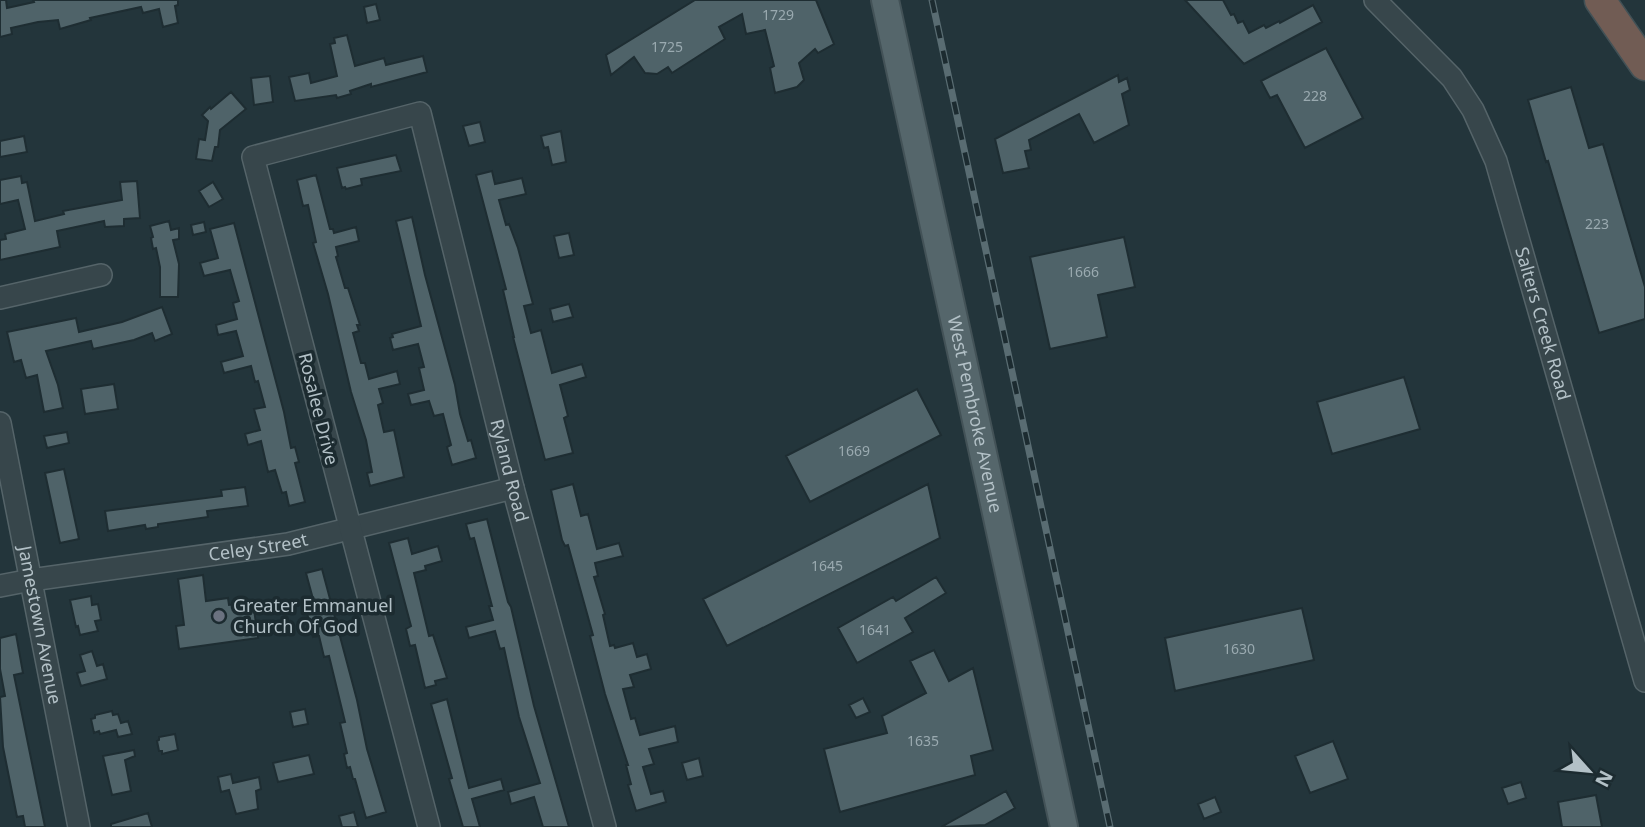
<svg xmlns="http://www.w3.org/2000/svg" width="1645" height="827" font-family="'Noto Sans',sans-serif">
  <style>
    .building { fill: #4f6369; stroke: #1e2d32; stroke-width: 2 }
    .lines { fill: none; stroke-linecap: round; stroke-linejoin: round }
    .minor-casing { stroke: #556469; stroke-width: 24 }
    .major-casing { stroke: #435257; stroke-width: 30 }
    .highway-casing { stroke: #425156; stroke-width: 33 }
    .minor { stroke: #37464b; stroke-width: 21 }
    .major { stroke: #55666b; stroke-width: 26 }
    .highway { stroke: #715c54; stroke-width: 30 }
    .rail-casing { stroke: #596c72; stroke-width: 7 }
    .rail { stroke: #1c2b30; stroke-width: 4.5; stroke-dasharray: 13; stroke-linecap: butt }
    .worship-dot { fill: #6b7280; stroke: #1c2b30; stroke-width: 2.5 }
    .labels { text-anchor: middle; stroke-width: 7; stroke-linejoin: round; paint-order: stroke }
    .number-label { font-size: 14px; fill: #9aaab0 }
    .street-label { font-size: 18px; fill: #b3c1c7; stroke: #1c2b30 }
    .poi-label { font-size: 18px; fill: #b3c1c7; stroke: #1c2b30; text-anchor: start }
  </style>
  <rect width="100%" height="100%" fill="#23353b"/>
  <path class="building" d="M0,0H6L7,8L34,2L33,0H178V5L175,6L178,23L163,27L159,9L143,13L141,7L90,18L91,20L60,29L58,20L38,22L11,28L12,34L0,37Z
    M695,0H816L834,44L818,53L815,49L799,63L804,80L797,87L775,93L770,68L774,66L765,30L746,34L742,14L719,27L725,39L672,73L668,67L657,74L645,73L634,57L611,75L606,55Z
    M1185,0H1223L1231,15L1234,14L1238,23L1243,21L1249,33L1264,25L1266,28L1279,21L1280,23L1313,5L1322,22L1244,64Z
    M376,4L380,20L367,23L364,7Z
    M347,35L355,66L384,58L386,65L423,56L427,72L371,87V84L350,91L351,94L337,98L336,95L295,101L289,77L309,73L311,83L337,76L330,44L335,43L334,38Z
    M1326,48L1363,118L1305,148L1277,95L1270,98L1261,81Z
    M1118,75L1119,82L1127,78L1130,90L1122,94L1129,125L1094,143L1079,114L1029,140L1031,150L1025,151L1029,168L1003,173L995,139Z
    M270,76L273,102L254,105L251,78Z
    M1571,87L1589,148L1603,144L1645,287V319L1599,333L1548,161L1546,162L1528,100Z
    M231,92L246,109L220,130L218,147H215L212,161L196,159L199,139L205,140L208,121L202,115L210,107L211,109Z
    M480,122L485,142L469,146L463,126Z
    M561,131L566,162L552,165L548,147L544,148L541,136Z
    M24,136L27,152L0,157V141Z
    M396,155L401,171L361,179L362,185L346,189L345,187L342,188L337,168Z
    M492,171L495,184L522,178L526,194L499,200L506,225L509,224L518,248L533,304L524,306L531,333L541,330L552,373L582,364L586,377L560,385L568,416L564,418L573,453L545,460L513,337H514L503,290L506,289L476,175Z
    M316,175L330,229H333L334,233L356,227L359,241L336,247L338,256L336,257L345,288H348L360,325H357L359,331L353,333L361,363H365L369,379L397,371L400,384L379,389L383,403L378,405L384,432L394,430L404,477L370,486L367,473L372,472L366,440L351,392L328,294L313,243L316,242L308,205L303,206L297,180Z
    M21,176L22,183L27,182L35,221L64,214L63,211L122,200L120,182L137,181L140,218L124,219V226L105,227L104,221L57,231L60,247L0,260V240L6,239L5,234L25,229L18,200L0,204V180Z
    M213,182L223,199L209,207L199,191Z
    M412,217L425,275L455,385L460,414L468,441L471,440L476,458L452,465L447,447L451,445L443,414L434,416L429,401L411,405L408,394L424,390L419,368L424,367L418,344L393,350L390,338L393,337L392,334L421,326L396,221Z
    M169,221L171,230L179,228V239L173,240L179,264L178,297H160V267L156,248L153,249L151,238L153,237L150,226Z
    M204,222L206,232L193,235L191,225Z
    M234,223L284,412L291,448L295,447L299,462L295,463L305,502L289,506L286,492L282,493L275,470L268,472L261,441L248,445L245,434L260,430L254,409L265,407L258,381L255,382L251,366L224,373L221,362L243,356L236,331L218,335L216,325L237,319L233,303L239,301L230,270L204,276L200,263L218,258L210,229Z
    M569,233L574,255L559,258L554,236Z
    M1124,237L1135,287L1098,295L1107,337L1050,349L1030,257Z
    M569,304L573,317L553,322L550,309Z
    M162,307L172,334L155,341L152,333L134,340L93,349L91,341L46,351L58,385L63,408L44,412L37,375L26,378L21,360L14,362L7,332L76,318L79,332L122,322Z
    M1404,377L1420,429L1332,454L1317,402Z
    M114,384L118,409L85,414L81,389Z
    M917,389L941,435L810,502L786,456Z
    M67,432L69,443L47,448L44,436Z
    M64,469L79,539L60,543L45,473Z
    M573,484L581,516L588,514L597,549L619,543L623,556L595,563L598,576L594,577L605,614L603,615L610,646L614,645L615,648L633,643L637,657L647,654L651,669L630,675L634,687L623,689L631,719L635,718L640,735L675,726L678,742L649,749L654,764L643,767L651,794L663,791L666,802L636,811L628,785L631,784L626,765H628L605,694L590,636L593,635L568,545L565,546L562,540L551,490Z
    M928,484L940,538L727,646L703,599Z
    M245,487L248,506L207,511L208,517L158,524V527L146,529L145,525L108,531L105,511L222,496L221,490Z
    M487,519L508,602L511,607L534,706L569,827H543L534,797L511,804L508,792L540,783L519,717L504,648L500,649L495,631L469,638L466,627L493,620L489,606H492L474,538L470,539L466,524Z
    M408,538L412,554L438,546L442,561L425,566L426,570L414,573L429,636L433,635L447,678L435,681L436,685L425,688L415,645L410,646L406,629L411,626L389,543Z
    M322,569L357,700L367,749L386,812L366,818L355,779H353L350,767L347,768L344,754L347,753L340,723L345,722L329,656L324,657L319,636L313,637L307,613L316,610L306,573Z
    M203,575L206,601L228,598L229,605L253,602L258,638L179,649L176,626L184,625L178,579Z
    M936,577L946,593L905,618L913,632L857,663L838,628L893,597L896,601Z
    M91,596L92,605L98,604L101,620L95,621L98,631L80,635L78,626L76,627L70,600Z
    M1302,608L1314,660L1175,691L1165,638Z
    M16,634L23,673L14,675L45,827H25L23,816L17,817L3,747L0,697L5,696L0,669V638Z
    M934,650L949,681L973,668L993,750L971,756L975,775L840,812L824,749L887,733L882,716L926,693L910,661Z
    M92,651L97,666L103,664L107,679L81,686L77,673L85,671L80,655Z
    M863,698L870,712L856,718L849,705Z
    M447,699L469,788L501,779L504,790L472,799L480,827H463L449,779L452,778L431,704Z
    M305,709L308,724L293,727L290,712Z
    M112,711L113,715L118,714L121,723L128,721L132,734L118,737L116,730L100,734L99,731L94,733L91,719L95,718V715Z
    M175,734L178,750L162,754V751H159L157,741L159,740V737Z
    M1333,741L1348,779L1310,793L1295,756Z
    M134,750L135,756L125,760L131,791L112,795L103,756Z
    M309,755L314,774L278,782L273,763Z
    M699,758L703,776L687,780L682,763Z
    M231,774L233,783L259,777L261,789L256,791L258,809L236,814L229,790L221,792L218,777Z
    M1521,782L1526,798L1508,804L1502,788Z
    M1006,791L1015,808L985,825L941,827Z
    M1596,795L1602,827H1562L1558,802Z
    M1215,797L1221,812L1204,819L1198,804Z
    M354,812L358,827H342L339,816Z
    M148,813L152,827H111V824Z"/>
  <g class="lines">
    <g class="minor-casing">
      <g id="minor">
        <path id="s1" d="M1375,0L1452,78L1473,110L1496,161L1645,681"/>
        <path d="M0,298L101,275"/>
        <path id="s2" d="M0,423L79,827"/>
        <path id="s3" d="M0,586L31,580L288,544L513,488"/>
        <path id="s4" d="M429,827L253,157L420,113L513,488L605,827"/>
      </g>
    </g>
    <g class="major-casing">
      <g id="major">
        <path id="s5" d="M885,0L1064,827"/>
      </g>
    </g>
    <g class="highway-casing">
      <path id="highway" d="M1600,0L1645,65"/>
    </g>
    <use href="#minor" class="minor"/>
    <use href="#major" class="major"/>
    <use href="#highway" class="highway"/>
    <g class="rail-casing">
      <path id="rail" d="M932,0L1110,827"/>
    </g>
    <use href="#rail" class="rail"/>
  </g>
  <circle class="worship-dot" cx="219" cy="616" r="7"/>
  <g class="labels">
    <g class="number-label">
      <text x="778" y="20">1729</text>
      <text x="667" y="52">1725</text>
      <text x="1315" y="101">228</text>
      <text x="1597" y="229">223</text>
      <text x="1083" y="277">1666</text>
      <text x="854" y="456">1669</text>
      <text x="827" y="571">1645</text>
      <text x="875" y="635">1641</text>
      <text x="1239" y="654">1630</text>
      <text x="923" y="746">1635</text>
    </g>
    <g class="street-label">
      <text dy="6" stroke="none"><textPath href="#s1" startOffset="373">Salters Creek Road</textPath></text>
      <text transform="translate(318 409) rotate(76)" y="6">Rosalee Drive</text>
      <text dy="6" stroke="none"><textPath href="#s5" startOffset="424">West Pembroke Avenue</textPath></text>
      <text dy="6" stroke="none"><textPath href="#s4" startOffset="1234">Ryland Road</textPath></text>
      <text dy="6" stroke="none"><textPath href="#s3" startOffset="261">Celey Street</textPath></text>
      <text dy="6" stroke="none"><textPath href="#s2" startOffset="206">Jamestown Avenue</textPath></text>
    </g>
    <g class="poi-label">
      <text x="233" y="612">Greater Emmanuel<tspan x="233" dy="21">Church Of God</tspan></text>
    </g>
  </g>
  <g transform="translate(1589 771) rotate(117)" stroke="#1c2b30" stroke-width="5" paint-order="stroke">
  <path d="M0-5L12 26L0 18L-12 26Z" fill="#b3c1c7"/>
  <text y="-10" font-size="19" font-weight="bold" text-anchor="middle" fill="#b3c1c7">N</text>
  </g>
</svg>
